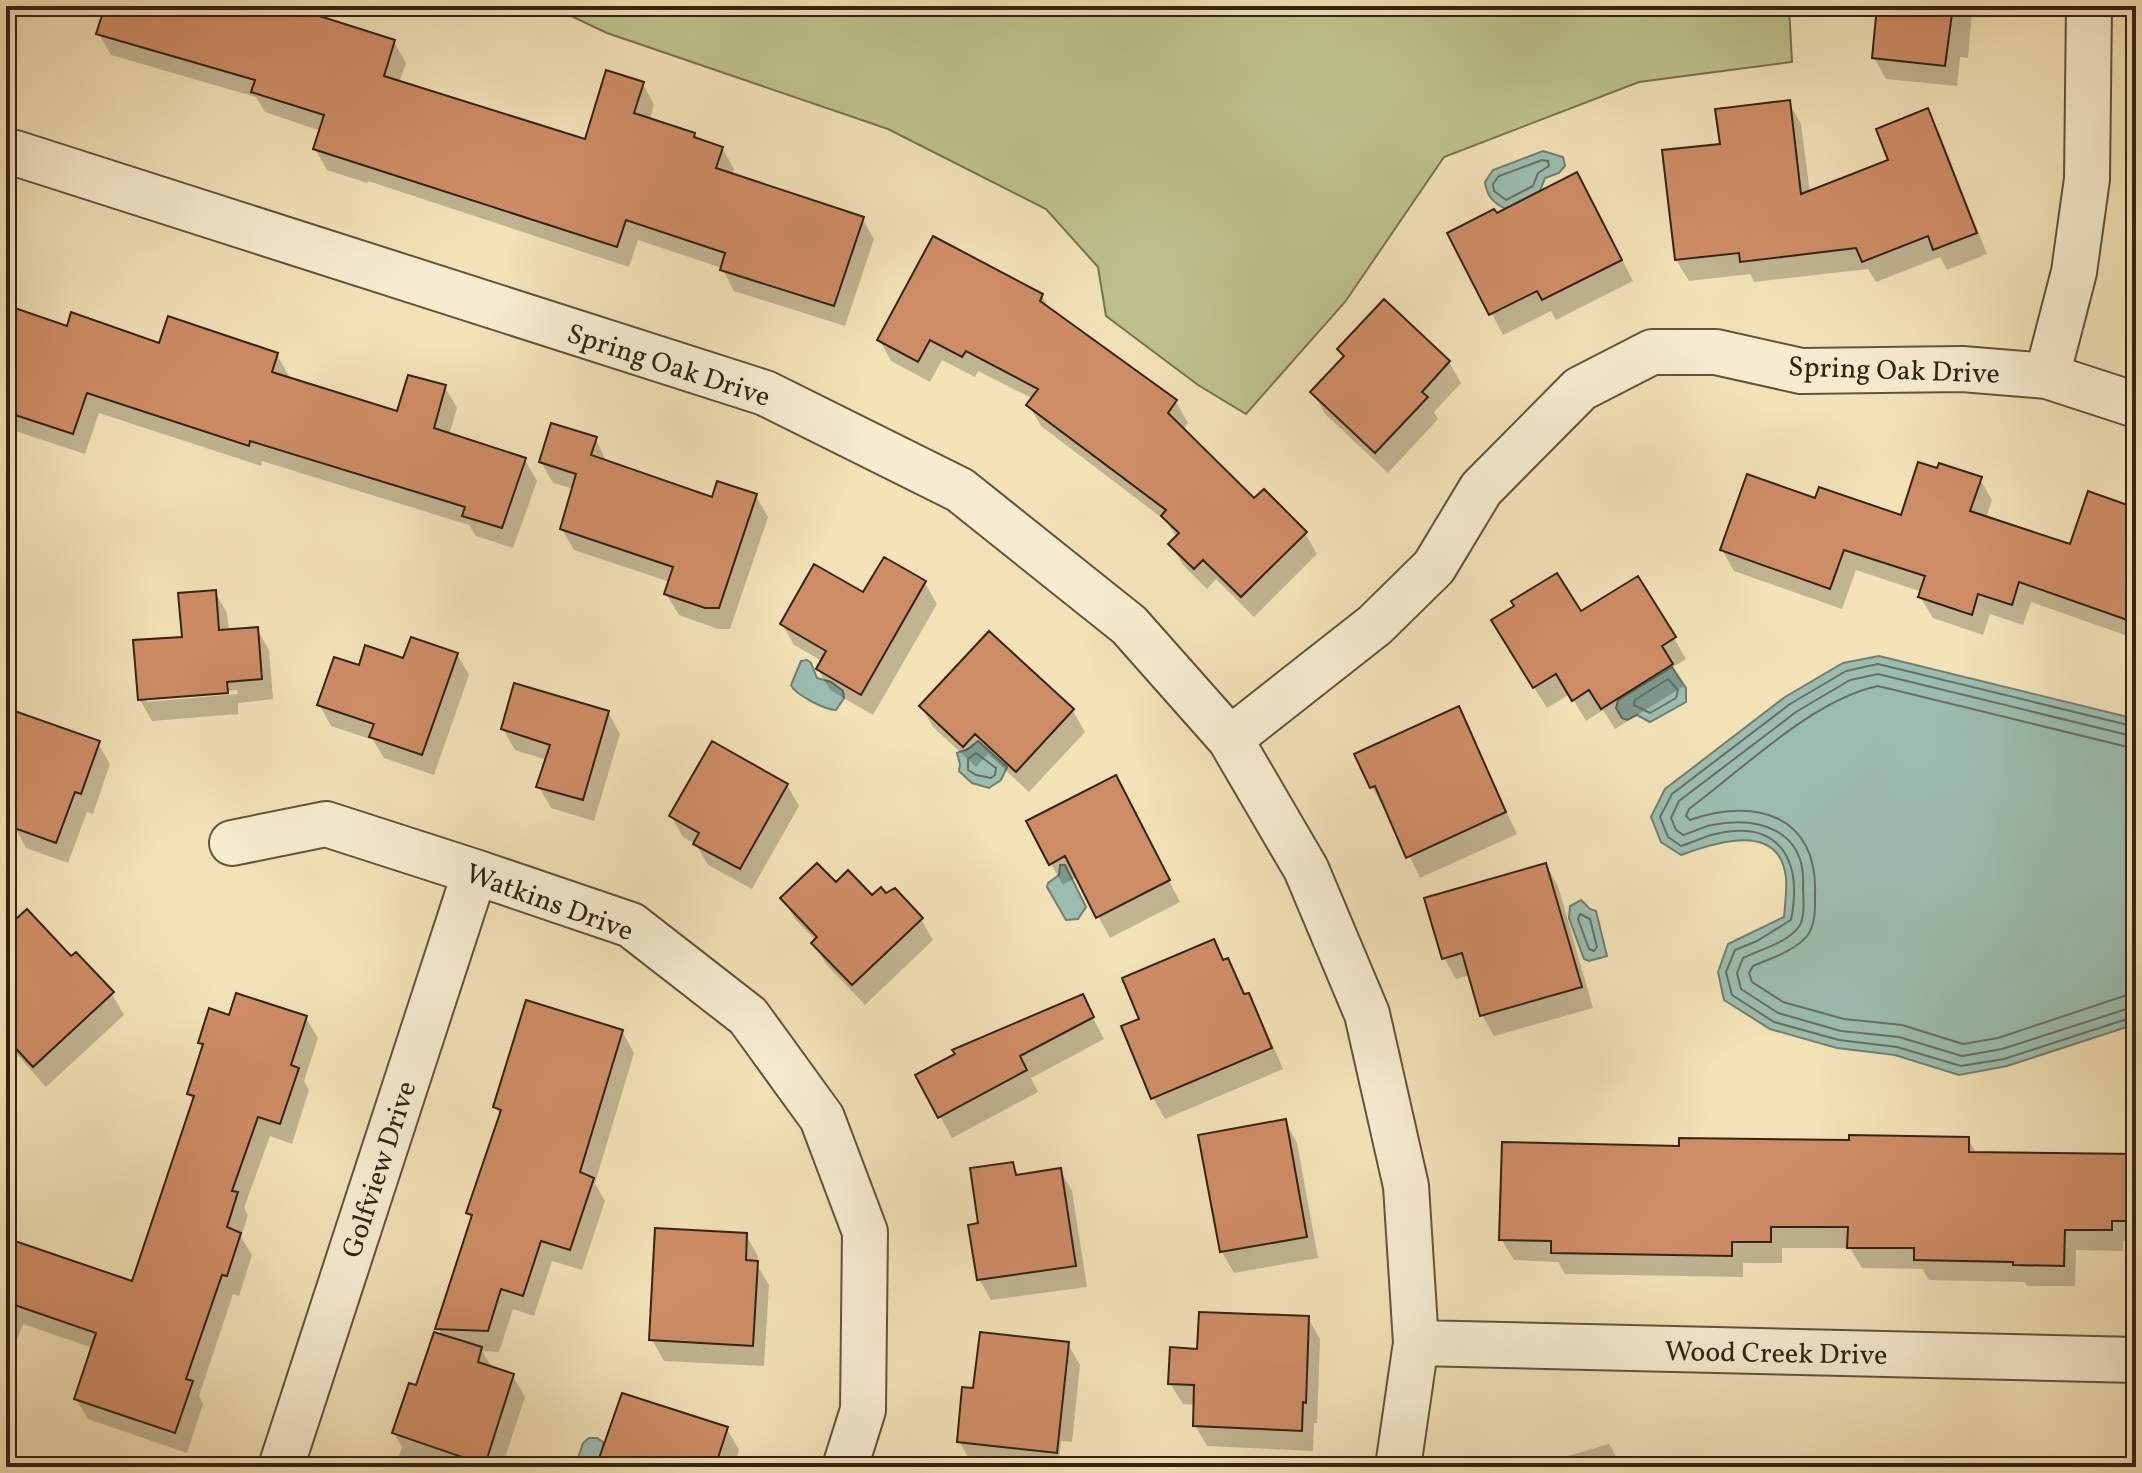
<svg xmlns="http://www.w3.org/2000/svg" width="2142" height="1473" font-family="Vollkorn,serif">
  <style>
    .green { fill: #bdc28c; stroke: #787250; stroke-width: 2 }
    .water { fill: #9bbdb0; stroke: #717f71; stroke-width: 2 }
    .shadow { fill: #0003; fill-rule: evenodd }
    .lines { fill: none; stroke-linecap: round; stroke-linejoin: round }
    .shore { stroke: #667062; stroke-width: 2 }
    .building { fill: #cf8d66; stroke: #322313; stroke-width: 2 }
    .minor-casing { stroke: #62533c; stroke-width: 48 }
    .minor { stroke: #f7ecd0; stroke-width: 44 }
    .labels { text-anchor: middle; stroke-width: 6; stroke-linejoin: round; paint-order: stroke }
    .street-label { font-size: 28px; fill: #322313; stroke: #f7ecd0 }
  </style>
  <rect width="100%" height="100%" fill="#f2e2b6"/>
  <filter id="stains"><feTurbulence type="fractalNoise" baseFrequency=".0025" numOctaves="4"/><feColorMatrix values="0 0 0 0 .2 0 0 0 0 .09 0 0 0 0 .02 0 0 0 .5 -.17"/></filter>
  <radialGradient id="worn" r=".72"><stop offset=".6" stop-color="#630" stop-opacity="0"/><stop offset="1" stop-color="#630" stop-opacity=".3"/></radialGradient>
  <path class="green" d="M550,6H1789L1792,62L1639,82L1444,157L1345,302L1246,414L1198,385L1106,316L1098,267L1046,209L888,129L607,33Z"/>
  <path class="water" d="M1543,151L1563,157L1565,166L1559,173L1545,178L1540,191L1506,209C1493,203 1487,196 1485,182L1493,170Z
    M1879,656L2136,719V1024L2007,1066L1959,1075L1895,1055L1837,1048L1770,1029L1724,1000L1718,972L1728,944L1784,917C1785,905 1787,891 1786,878C1780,821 1716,842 1681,855L1661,842L1651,817L1665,789L1785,697L1843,663Z
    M807,660L811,663L817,678L831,682L843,691L844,698L836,710C826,710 795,695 791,685L801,661Z
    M1672,667L1686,688V702L1650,722L1637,715L1627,720L1622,718L1616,708L1618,700Z
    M978,741L1007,767L1001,780L989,788L972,783L959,771L960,764L957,753L968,749Z
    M1060,865H1065L1086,907L1078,919L1066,920L1047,887L1048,883L1059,875Z
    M1581,900L1590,909L1596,911L1607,956L1589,961L1584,959L1569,918L1570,906Z
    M589,1438H597L603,1442L605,1467H575L583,1443Z"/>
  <path class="shadow" d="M107,6H281L394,42L406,63L399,83L587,141L642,83L654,104L650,120L694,135L697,140L722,148L734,169L732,175L862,218L874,239L845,326L734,291L722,268L638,240L629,267L368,181L367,183L327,170L315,149L321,131L265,112L256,97L111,55L99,34Z
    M1879,6H2006V14L1972,11L1968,58L1960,57L1957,86L1886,79L1874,58Z
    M1789,103L1801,124L1810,193L1891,161L1927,111L1939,132L1987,254L1947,270L1940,257L1876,282L1868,269L1754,282L1750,274L1689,281L1676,260L1664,152L1722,146Z
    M1589,195L1633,281L1556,320L1551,311L1503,335L1450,233L1496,215Z
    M1042,296L1051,311L1176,402L1188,423L1183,430L1254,501L1305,533L1317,554L1254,617L1216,579L1207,589L1183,565L1171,544L1177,538L1166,521L1041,426L1029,405L1033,399L978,371L975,377L942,360L930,382L891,361L879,339Z
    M6,307L68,328L160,345L277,355L289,376L288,379L399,413L445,387L457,408L449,435L525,460L537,481L513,548L476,536L469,525L262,461L261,466L99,413L85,454L6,428Z
    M1339,349L1449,362L1461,383L1434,412L1438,419L1388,473L1325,414L1313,392L1344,359Z
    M596,439L607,463L713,499L756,496L768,517L730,629H718L679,615L666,594L670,582L574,550L562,529L574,489L553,483L541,462Z
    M1980,479L1992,500L1986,518L2071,546L2136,509V639L2031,602L2023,625L1990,614L1983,635L1933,618L1920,597L1922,592L1856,570L1842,609L1734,571L1722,550L1817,500L1902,518Z
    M925,583L937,604L873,715L830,690L818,669L822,661L794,645L782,624L864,595Z
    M215,592L227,613L229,631L257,629L269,650L273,699L238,703V714L152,721L140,700ZM237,690L238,694L147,702V698Z
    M1580,614L1674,638L1686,659L1673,667L1684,686L1615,729L1603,710L1586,721L1570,694L1547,708L1505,642Z
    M989,633L1073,711L1085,732L1029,792L988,754L976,767L933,727L921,706Z
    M457,654L469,675L434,775L384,758L373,740L331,726L319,704L360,667Z
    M1458,709L1517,834L1420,878L1386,807L1384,808L1372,787L1357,755Z
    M608,712L620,734L594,821L551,808L539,787L547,760L515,750L503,729Z
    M6,727L98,743L110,764L93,814L87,812L68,863L26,848L6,811Z
    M787,785L799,806L752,889L708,865L696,844L683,837L671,816Z
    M1127,798L1180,902L1110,938L1077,877L1063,885L1051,864Z
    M1546,865L1558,886L1593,1008L1494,1036L1482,1015L1470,975L1456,979L1444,958Z
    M836,885L921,919L933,940L865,1005L826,964L814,943L816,941L795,919L783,898Z
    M6,931L71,959L112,994L124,1015L46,1087L6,1042Z
    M1213,941L1224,961L1227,960L1246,996L1248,995L1260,1016L1283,1069L1165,1119L1153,1098L1142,1020Z
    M1082,997L1104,1039L1031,1078L1038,1092L952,1138L918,1076Z
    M230,1017L306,1018L318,1038L304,1081L309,1090L292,1144L270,1136L244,1208L248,1215L241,1237L252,1255L239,1296L233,1294L199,1396L203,1404L187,1453L88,1419L76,1399L93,1348L23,1324L6,1370V1240L133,1284L194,1103L189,1093L204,1048L200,1042Z
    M622,1031L634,1053L595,1183L605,1201L582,1270L552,1261L534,1316L513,1309L499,1352L482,1351L493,1369L513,1376L525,1397L502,1467H395L402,1447L394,1433L442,1336L438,1328L472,1220L468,1213L501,1116L496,1107Z
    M1285,1121L1297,1143L1318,1258L1234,1273L1222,1252Z
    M1968,1139L1977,1154L2136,1156V1241H2123V1251L2076,1250L2075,1286H2027L2025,1282L1929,1280L1922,1269L1862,1268L1850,1248H1782V1263H1743V1277L1565,1274L1558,1262L1514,1260L1501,1239L1681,1148Z
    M1012,1164L1019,1176L1060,1170L1072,1191L1087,1287L991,1300L979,1279L981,1225Z
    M746,1235L758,1256L757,1265L769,1285L764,1366L664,1361L652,1340Z
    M1308,1318L1320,1339L1317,1423H1314L1313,1451L1207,1446L1195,1425L1196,1405L1183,1404L1170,1383L1199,1351Z
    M1068,1344L1080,1365L1072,1442L1061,1441L1058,1467H1013L971,1462L959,1441L975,1391Z
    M727,1429L739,1450L734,1467H600Z
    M1609,1444L1622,1467H1530Z
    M1696,1457L1862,1461L1991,1458L2136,1462V1467H1696Z"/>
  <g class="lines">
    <path class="shore" d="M1542,160L1548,161L1549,166L1538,173L1533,186L1506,200L1494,191L1493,184L1499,176Z
      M1668,679L1678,690L1676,698L1650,713L1634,705L1635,700Z
      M2136,727L1878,664L1846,671L1790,704L1672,794L1660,817L1668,837L1681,846C1691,843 1701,838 1711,835C1779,817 1803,859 1791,920L1757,941L1735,950L1726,972L1732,995L1774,1022L1839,1040L1897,1047L1961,1066L2004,1059L2136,1016
      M2136,737L1878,674L1850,680L1796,712L1679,801L1671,818L1676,830L1683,835C1693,832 1702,827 1712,825C1759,816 1806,830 1803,886C1803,898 1806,918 1798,928C1786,943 1759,950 1743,958L1737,973L1741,989L1778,1013L1841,1031L1899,1037L1962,1056L2002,1049L2136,1006
      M2136,749L1878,686C1812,700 1743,769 1689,809L1686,816L1690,820C1755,797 1818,815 1815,894C1815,908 1816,924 1807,936C1795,951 1769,959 1753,966L1749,973L1752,982L1783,1002L1844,1019L1902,1025L1963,1044L1998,1038L2124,996L2136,994
      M976,753L996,768L995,775L991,778L976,775L968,770V759Z
      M1580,914L1590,919L1597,947L1594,951L1589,949L1578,919Z"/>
  </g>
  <path class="building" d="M105,6H288L395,40L384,76L585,139L606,70L644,82L634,113L695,133L694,137L723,147L716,168L864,217L834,306L720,270L725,253L626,220L617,247L313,149L324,115L251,92L255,80L96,34Z
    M1877,6H1953L1945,66L1872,58Z
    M1790,100L1801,194L1888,160L1876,129L1928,108L1977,233L1933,250L1928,236L1862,262L1856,248L1740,262L1739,253L1675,260L1662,150L1720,144L1715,109Z
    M1577,172L1622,260L1542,300L1537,291L1489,315L1447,233L1494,209L1497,213Z
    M933,236L1043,294L1040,301L1177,400L1168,413L1254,498L1264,489L1307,532L1241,597L1203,560L1194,569L1168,544L1179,533L1161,516L1166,510L1026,405L1038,389L966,351L962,357L930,340L918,362L877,340Z
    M1384,299L1450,361L1422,392L1428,397L1375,453L1310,392L1344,356L1337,349Z
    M6,305L67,326L71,312L159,343L168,316L278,353L272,372L397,411L408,375L446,385L434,428L526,458L502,528L462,516L465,507L250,441L249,446L87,393L73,434L6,412Z
    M551,423L597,437L591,455L712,497L717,481L757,494L719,608H705L664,594L673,567L560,529L576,474L539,462Z
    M1918,462L1937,468L1939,463L1982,477L1970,511L2070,544L2088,491L2136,508V623L2019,582L2012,605L1978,594L1972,615L1918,597L1925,576L1844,550L1830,589L1720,550L1747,474L1815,498L1819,487L1901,515Z
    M884,557L926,581L861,695L816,669L826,651L780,624L814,564L863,592Z
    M1557,573L1581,611L1638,576L1676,637L1662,646L1673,664L1601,709L1589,690L1572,701L1556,674L1533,688L1491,620L1514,606L1511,601Z
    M216,590L219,630L258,627L262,679L227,682L228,693L138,700L133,640L182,637L178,593Z
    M989,631L1074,709L1016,772L975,734L963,747L919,706Z
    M411,637L458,653L422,755L369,737L374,724L317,705L334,657L359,665L365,645L403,658Z
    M514,683L609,711L583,800L536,787L550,745L501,729Z
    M1459,706L1506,812L1406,858L1375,786L1370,788L1354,754Z
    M6,708L100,741L81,794L75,792L56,843L6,825Z
    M712,741L788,784L740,869L693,844L699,833L669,816Z
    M1116,775L1170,880L1096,918L1065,856L1049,865L1026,821Z
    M817,863L836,882L848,870L872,895L881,887L886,893L895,888L923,918L852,985L811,943L817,937L780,898Z
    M1546,863L1582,987L1480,1016L1462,953L1442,959L1424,898Z
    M27,909L71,956L76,952L114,992L33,1067L6,1038V928Z
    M1214,939L1223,960L1228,958L1244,994L1249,993L1272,1048L1151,1099L1121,1026L1139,1019L1122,978Z
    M236,993L307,1016L291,1065L299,1068L280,1124L258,1117L232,1191L238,1192L227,1227L241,1233L227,1276L222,1275L186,1379L193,1381L175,1433L74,1399L96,1333L6,1302V1238L132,1281L194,1096L187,1094L203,1044L198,1043L209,1008L229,1015Z
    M1083,994L1094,1017L1020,1056L1027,1070L938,1118L915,1075L955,1054L952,1050Z
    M526,1000L623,1030L580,1172L594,1178L570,1250L541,1241L523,1296L501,1289L488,1331L435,1329L472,1215L466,1213L501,1110L493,1107Z
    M1286,1119L1307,1237L1220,1252L1198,1135Z
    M1849,1135L1969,1137V1152L2136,1154V1221H2112V1230H2065L2064,1266L2013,1265V1262L1914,1260V1248H1847L1848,1227H1771V1242H1732V1256L1551,1253V1241L1499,1240L1502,1142L1679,1146V1138L1849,1140Z
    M1013,1162L1016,1175L1061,1168L1076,1266L977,1280L968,1225L978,1223L970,1168Z
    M655,1228L747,1233L746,1260L758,1261L753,1346L649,1340Z
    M1199,1312L1309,1316L1306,1403L1303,1402L1302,1431L1193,1426L1194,1385L1168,1384L1170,1347L1197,1349Z
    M434,1332L482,1347L478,1362L514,1374L485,1465L392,1433L409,1383L416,1385Z
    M980,1332L1069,1342L1057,1453L957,1442L962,1387L973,1388Z
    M622,1393L728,1427L715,1467H596Z"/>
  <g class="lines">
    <g class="minor-casing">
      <path id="minor" d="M15,153L765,393L960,490L1129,625L1230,739L1306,869L1367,1014L1406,1186L1416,1343L1398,1467
        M2047,376L2074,272L2087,179L2089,6
        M1230,739L1375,625L1434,567L1481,489L1580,389L1652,352H1716L1801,371L1962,369L2047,376L2136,405
        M232,843L326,824L475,872L631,925L748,1016L822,1118L865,1232L863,1410L845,1467
        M1416,1343L2136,1360
        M281,1467L475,872"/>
    </g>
    <use href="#minor" class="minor"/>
  </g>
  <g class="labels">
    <g class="street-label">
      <text transform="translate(669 364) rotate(18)" y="10">Spring Oak Drive</text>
      <text transform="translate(1894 369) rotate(2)" y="10">Spring Oak Drive</text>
      <text transform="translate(550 901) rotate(20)" y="10">Watkins Drive</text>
      <text transform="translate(378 1169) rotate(-72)" y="10">Golfview Drive</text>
      <text transform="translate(1776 1352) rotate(1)" y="10">Wood Creek Drive</text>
    </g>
  </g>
  <rect width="2142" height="1473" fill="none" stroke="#f2e2b6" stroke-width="32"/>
  <rect x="8" y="8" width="2126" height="1457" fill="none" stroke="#322313" stroke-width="4"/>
  <rect x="16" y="16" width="2110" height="1441" fill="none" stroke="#322313" stroke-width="2"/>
  <rect width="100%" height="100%" filter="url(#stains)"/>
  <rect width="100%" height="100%" fill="url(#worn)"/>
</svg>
